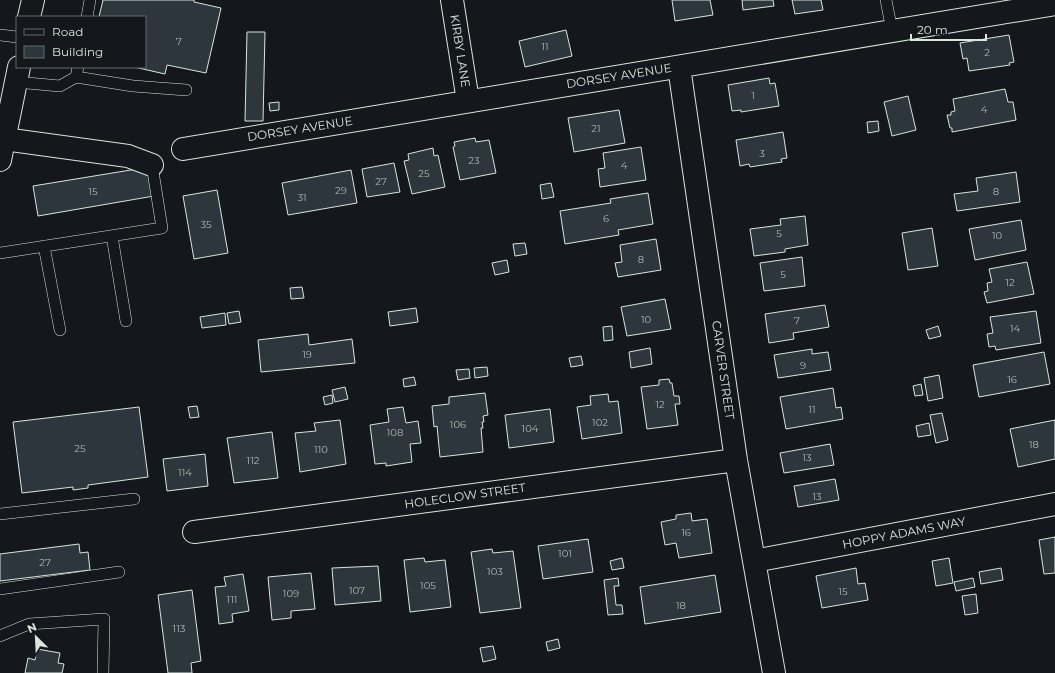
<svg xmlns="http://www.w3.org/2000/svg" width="1055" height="673" font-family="Montserrat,sans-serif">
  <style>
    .building { fill: #2c363c; stroke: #d8e6dc }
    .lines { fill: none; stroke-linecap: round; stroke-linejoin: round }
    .service-casing { stroke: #d8e6dc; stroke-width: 12 }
    .minor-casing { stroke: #d8e6dc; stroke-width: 24 }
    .secondary-casing { stroke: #d8e6dc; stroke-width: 24 }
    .service { stroke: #14181c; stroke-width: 11 }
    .minor { stroke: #14181c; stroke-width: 22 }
    .secondary { stroke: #14181c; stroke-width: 22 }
    .labels { text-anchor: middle; stroke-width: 3; stroke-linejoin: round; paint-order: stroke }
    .number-label { font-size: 10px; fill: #adbab4 }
    .street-label { font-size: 12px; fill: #d8e6dc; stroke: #14181c }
  </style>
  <rect width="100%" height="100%" fill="#14181c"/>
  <path class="building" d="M103,0H194V2L221,8L206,73L167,65L165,74L134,67H145V17H99Z
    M672,0H710L713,15L675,21Z
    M742,0H773L774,6L743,10Z
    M792,0H821L823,10L795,14Z
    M566,30L572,56L525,67L519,41Z
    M247,32H265L263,121H245Z
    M1009,35L1014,62L1009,63L1010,65L969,71L967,58L963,59L960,43Z
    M769,78L770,84L775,83L779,106L741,112V110L732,111L728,85Z
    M1005,89L1008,102H1013L1016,120L952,132V128H950L947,115H951V112L955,111L953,99Z
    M908,96L916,130L892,136L884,102Z
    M279,102V110L270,111L269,103Z
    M619,110L625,143L574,152L568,118Z
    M878,121L879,131L868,133L867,122Z
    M783,132L787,158L781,159L782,162L750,167L749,164L740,166L736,140Z
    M475,138L476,142L489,140L496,173L460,180L453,147L455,146L454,142Z
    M641,147L646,180L600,187L598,169L605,168L603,153Z
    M433,148L434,156L438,155L445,187L412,194L404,161L409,160L408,154Z
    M394,163L400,192L367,197L362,169Z
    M149,167L154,196L38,216L33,186Z
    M351,170L357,203L288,215L282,183Z
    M1016,172L1020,202L957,211L954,194L978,191L976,178Z
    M551,183L554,197L542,199L540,185Z
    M217,190L228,253L194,259L183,196Z
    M648,193L653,224L618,230L619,235L565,244L560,211L611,203L610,199Z
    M805,216L808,245L785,249V252L754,256L750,229L781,225L780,219Z
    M1021,220L1026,250L975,260L969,229Z
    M932,228L938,266L908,270L902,233Z
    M656,239L661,270L618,277L615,263L622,262L620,245Z
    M525,243L527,254L515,256L513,244Z
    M802,257L805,286L764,291L760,263Z
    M507,260L509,272L495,275L492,263Z
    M1027,262L1034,294L987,303L984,292L988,291L987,283L992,282L989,269Z
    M302,287L304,298L291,299L290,288Z
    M665,299L671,329L627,336L621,307Z
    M825,305L829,327L793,333L794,339L769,343L765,314Z
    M416,308L418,322L390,326L388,312Z
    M239,311L241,322L229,324L227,313Z
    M1036,311L1041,343L996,350L995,346L989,347L987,334L993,333L990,317Z
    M225,313L226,325L202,328L200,317Z
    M612,326L613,340L604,341L603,327Z
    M938,326L941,336L929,339L926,330Z
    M308,334L309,345L352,339L355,363L261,372L258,340Z
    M650,348L652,364L631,368L629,352Z
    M812,349V354L828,352L831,370L778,378L774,355Z
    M1044,352L1050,384L979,397L973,365Z
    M581,356L583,365L571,367L569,358Z
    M487,367L488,376L475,378L474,368Z
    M469,369L470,378L458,380L456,370Z
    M939,375L943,398L928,401L924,378Z
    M414,377L416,385L404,387L403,379Z
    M669,379L670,383H672L674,396H679L680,404H675L678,425L647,429L641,387L659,385V380Z
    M921,384L923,395L915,396L913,386Z
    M345,387L348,399L335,402L332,390Z
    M833,388L836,408L841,407L843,419L786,429L780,397Z
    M485,393L488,415L483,416L484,422H482L483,428H481L483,452L440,457L437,426L434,427L432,406L449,404V397Z
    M608,394L609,402L618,401L622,433L582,439L577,407L591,405L590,396Z
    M332,395L333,403L325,405L323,397Z
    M197,406L199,417L190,418L188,407Z
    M139,407L148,477L88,485V488L73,490V487L22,493L13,422Z
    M403,407L406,423L418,421L421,443L410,444L412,462L386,466V463L375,464L370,425L389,422L387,409Z
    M550,409L554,442L509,448L505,415Z
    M942,413L948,440L936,443L930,415Z
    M340,420L346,464L300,472L295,433L316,431L314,423Z
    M1055,420V459L1018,467L1010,429Z
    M929,423L931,435L918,437L916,426Z
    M272,432L278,478L234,483L227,438Z
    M830,444L834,465L784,473L780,453Z
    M205,454L208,486L167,491L163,459Z
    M835,479L839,500L798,507L794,486Z
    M691,513L692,521L707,519L712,553L679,558L676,543L665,545L661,522L676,519V515Z
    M1055,537V573L1044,574L1039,540Z
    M588,539L593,572L543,579L538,546Z
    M79,544L80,553L88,552L90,570L0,581V554Z
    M492,549L493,553L513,551L521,608L480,613L471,552Z
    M424,558L425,562L445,560L451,607L410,612L404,560Z
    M622,558L624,568L612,570L610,561Z
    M949,558L953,583L936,586L932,561Z
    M378,566L381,601L335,605L332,568Z
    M856,568L858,584L865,583L868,600L822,608L816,576Z
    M1001,568L1003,580L981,584L979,572Z
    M311,573L315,609L291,611V618L272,620L268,577Z
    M243,574L249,611L232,614L233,622L219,624L215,587L226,586L224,577Z
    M715,575L721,612L645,624L640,587Z
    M618,578L619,586H614L616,605H622L623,614L608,615L604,580Z
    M973,578L975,587L956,591L954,582Z
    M192,590L201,661L191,663L192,673H168L158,595Z
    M976,594L978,613L965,615L962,596Z
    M558,639L560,648L548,651L546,642Z
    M493,646L496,659L483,662L480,648Z
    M37,649L60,653L58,663L64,664L62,673H25L28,658L35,660Z"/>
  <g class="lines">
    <g class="service-casing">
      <path id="service" d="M886,0L892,31
        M87,17L90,0
        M0,35L17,37
        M76,77L133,86L186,90
        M16,82L60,86L76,77L78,67
        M112,236L126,321
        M44,246L60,330
        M0,253L162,228L152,165
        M0,514L134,499
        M0,589L119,572
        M0,636L29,624L104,619L103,673"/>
    </g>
    <g class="minor-casing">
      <path id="minor" d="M452,0L468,101
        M679,67L736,460L774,673
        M4,139L128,156L152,165
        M183,149L1055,4
        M194,532L736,460
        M754,561L1055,504"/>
    </g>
    <g class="secondary-casing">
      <path id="secondary" d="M29,17L33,0
        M0,160L19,67"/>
    </g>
    <use href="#service" class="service"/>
    <use href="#minor" class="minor"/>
    <use href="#secondary" class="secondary"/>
  </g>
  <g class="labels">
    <g class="number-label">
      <text x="179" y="45">7</text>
      <text x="545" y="50">11</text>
      <text x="987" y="56">2</text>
      <text x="753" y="99">1</text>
      <text x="984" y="113">4</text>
      <text x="596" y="132">21</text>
      <text x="762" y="157">3</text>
      <text x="474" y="164">23</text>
      <text x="624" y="169">4</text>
      <text x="424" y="177">25</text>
      <text x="381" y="185">27</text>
      <text x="341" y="194">29</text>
      <text x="93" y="195">15</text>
      <text x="996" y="195">8</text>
      <text x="302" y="201">31</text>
      <text x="606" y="222">6</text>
      <text x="206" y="228">35</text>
      <text x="779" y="237">5</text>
      <text x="997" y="239">10</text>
      <text x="641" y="263">8</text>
      <text x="783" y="278">5</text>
      <text x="1010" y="286">12</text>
      <text x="646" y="323">10</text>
      <text x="797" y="324">7</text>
      <text x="1015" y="332">14</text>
      <text x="307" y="358">19</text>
      <text x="803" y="369">9</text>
      <text x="1012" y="383">16</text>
      <text x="660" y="408">12</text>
      <text x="812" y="413">11</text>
      <text x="600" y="426">102</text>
      <text x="458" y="428">106</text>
      <text x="530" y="432">104</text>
      <text x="395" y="436">108</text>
      <text x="1034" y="448">18</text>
      <text x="80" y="452">25</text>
      <text x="321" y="453">110</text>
      <text x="807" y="461">13</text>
      <text x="253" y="464">112</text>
      <text x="185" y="476">114</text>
      <text x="817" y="500">13</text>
      <text x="686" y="536">16</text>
      <text x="565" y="557">101</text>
      <text x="45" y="566">27</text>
      <text x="495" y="575">103</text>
      <text x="428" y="589">105</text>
      <text x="357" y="594">107</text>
      <text x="843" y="595">15</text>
      <text x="291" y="597">109</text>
      <text x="232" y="603">111</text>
      <text x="681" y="609">18</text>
      <text x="179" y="632">113</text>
    </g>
    <g class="street-label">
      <text transform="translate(460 51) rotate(81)" y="4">KIRBY LANE</text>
      <text transform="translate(619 76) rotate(-9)" y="4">DORSEY AVENUE</text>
      <text transform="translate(300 129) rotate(-9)" y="4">DORSEY AVENUE</text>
      <text transform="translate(723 370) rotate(82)" y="4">CARVER STREET</text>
      <text transform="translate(465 496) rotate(-8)" y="4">HOLECLOW STREET</text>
      <text transform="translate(904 533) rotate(-11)" y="4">HOPPY ADAMS WAY</text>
    </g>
  </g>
  <rect x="16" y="16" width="130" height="52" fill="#14181c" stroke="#626a69"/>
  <rect x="24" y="29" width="20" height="6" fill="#14181c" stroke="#626a69"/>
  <text x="52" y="36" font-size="12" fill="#d8e6dc">Road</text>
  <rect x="24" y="46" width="20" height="12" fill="#2c363c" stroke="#626a69"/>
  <text x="52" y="56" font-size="12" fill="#d8e6dc">Building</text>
  <g transform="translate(36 637) rotate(336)" stroke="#14181c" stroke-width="3" paint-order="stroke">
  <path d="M0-3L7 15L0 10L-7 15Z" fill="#d8e6dc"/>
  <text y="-6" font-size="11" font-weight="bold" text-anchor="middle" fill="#d8e6dc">N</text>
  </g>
  <path d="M911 34v6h75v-6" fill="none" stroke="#d8e6dc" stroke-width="2"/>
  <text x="917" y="34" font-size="12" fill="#d8e6dc" stroke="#14181c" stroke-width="3" paint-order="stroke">20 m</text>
</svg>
